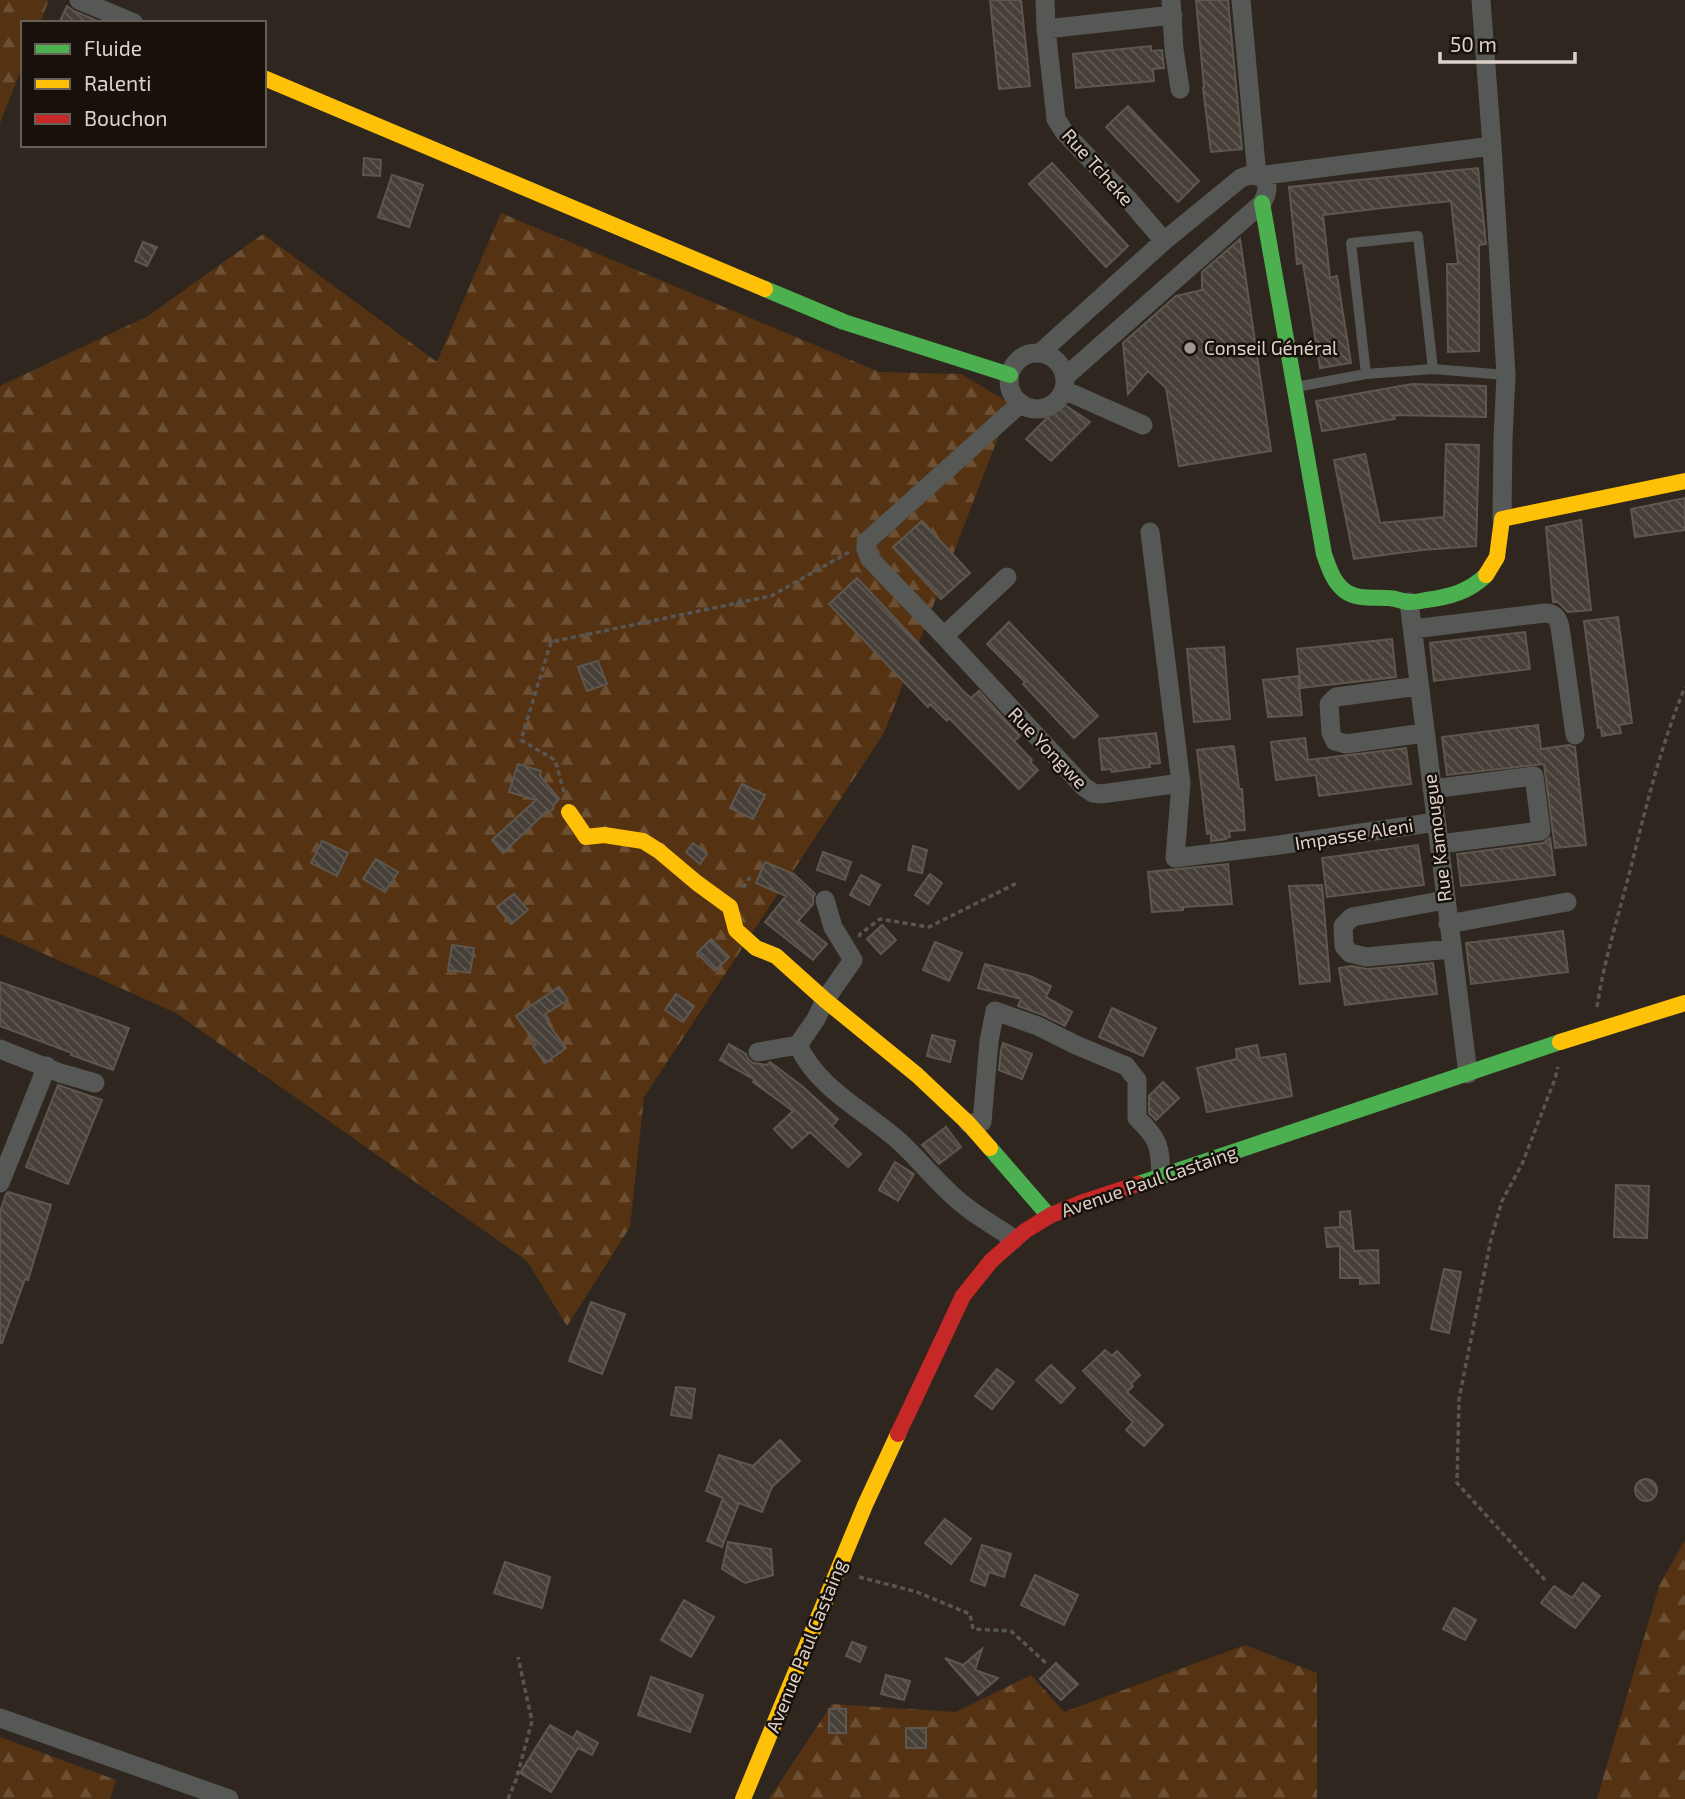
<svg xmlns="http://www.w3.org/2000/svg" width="1685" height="1799" font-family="'Exo 2',sans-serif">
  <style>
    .forest { fill: url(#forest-firs) }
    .building { fill: url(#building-back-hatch); stroke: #5e5750; stroke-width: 2 }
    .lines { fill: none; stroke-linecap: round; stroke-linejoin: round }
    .path { stroke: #575654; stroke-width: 3.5; stroke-dasharray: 5 3.5; stroke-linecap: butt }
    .lane { stroke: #565856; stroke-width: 10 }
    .street { stroke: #565856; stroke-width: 19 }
    .fast { stroke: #4caf50; stroke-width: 16 }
    .slow { stroke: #ffc107; stroke-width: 16 }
    .jam { stroke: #c62828; stroke-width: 16 }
    .poi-dot { fill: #a0968e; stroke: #18100a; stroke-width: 2.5 }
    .labels { text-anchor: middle; stroke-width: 5; stroke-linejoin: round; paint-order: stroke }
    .street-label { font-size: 19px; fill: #ddd2c9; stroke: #18100a }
    .poi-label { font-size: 19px; fill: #ddd2c9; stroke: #18100a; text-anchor: start }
  </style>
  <defs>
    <pattern id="forest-firs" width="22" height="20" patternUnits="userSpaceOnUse" patternTransform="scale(1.75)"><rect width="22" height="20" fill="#553312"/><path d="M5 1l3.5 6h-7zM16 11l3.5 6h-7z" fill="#6d5033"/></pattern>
    <pattern id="building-back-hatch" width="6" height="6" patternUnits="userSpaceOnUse" patternTransform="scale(1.75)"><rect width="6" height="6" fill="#463f38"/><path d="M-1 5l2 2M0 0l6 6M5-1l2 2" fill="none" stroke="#605a53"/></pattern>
  </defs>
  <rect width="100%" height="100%" fill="#2f271f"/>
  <path class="forest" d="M0,0H49L40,23H23V65L0,123Z
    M501,213L879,372L961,374L1011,404L884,733L644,1097L630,1227L567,1326L527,1261L176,1013L0,934V386L148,316L263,234L437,362Z
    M1685,1540V1799H1597L1659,1586Z
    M1245,1645L1317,1673V1799H769L832,1704L956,1712L1031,1675L1064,1712Z
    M0,1737L116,1780L110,1799H0Z"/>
  <path class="building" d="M990,0H1021L1030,86L999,89Z
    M1196,0H1228L1242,149L1211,152L1203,88L1204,87Z
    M67,6L74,11L102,23H59Z
    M1151,46V51L1162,50L1164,68L1153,69L1154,81L1076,88L1073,54Z
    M1128,106L1199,181L1178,202L1106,127Z
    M364,158L381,160L380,176L363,175Z
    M1052,163L1128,246L1106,267L1029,184Z
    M1478,168L1486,244L1479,245V351L1448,352L1447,264H1458L1451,201L1383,208L1323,215L1330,278L1337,276L1351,363L1320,368L1303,263L1297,264L1289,187Z
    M392,175L423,185L409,227L378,217Z
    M1240,239L1271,451L1179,466L1166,388L1148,371L1128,394L1123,343L1176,296L1202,290V272Z
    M143,242L157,247L147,266L135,261Z
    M1412,384L1486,386V417L1394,415L1395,419L1322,431L1316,401Z
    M1062,403L1090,422L1051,461L1026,439Z
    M1446,444L1479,445L1476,546L1422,550L1354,559L1334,460L1365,454L1380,523L1444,517Z
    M1685,498V530L1635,537L1631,509Z
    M1581,520L1591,610L1568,612L1558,602H1553L1546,527Z
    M922,521L970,573L941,599L893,547Z
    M857,578L963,691L971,698L979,691L1020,736L1014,741L1032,760L1030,762L1038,770L1019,789L949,718L947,721L930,704L928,707L829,604Z
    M1618,617L1632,723L1619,725L1621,733L1602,736L1601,727L1598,728L1584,621Z
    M1009,622L1098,716L1074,738L1023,684L1025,682L987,644Z
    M1525,632L1530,669L1434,681L1430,643Z
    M1392,639L1396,677L1301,688L1297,649Z
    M1224,647L1230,719L1194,722L1187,649Z
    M598,661L607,684L587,691L578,667Z
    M1298,676L1302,715L1268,717L1263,680Z
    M1538,725L1541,749L1569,745L1575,747L1586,845L1555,848L1544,764L1447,775L1442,737Z
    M1156,733L1160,763L1149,764L1150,767L1112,772L1111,769L1102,770L1099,739Z
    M1305,738L1308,760L1406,748L1411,784L1319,796L1316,775L1276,780L1271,742Z
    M1232,746L1234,747L1239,789H1242L1245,830L1229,831L1230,837L1226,838V839L1211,841V833L1207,834L1197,750Z
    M518,764L541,771L540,776L559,799L554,804L553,809L549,812L548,810L503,853L492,840L536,800L509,792Z
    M742,784L765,795L753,819L730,808Z
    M1550,838L1555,875L1461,886L1457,854L1543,843Z
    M322,841L348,853L337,876L311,863Z
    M693,843L707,854L700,864L686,852Z
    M1418,845L1424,885L1327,897L1322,858Z
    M913,846L927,850L922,873L908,870Z
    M823,852L851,862L845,880L817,870Z
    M376,859L398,872L385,892L363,879Z
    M765,862L794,874L815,894L813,898V904L798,921L827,944L813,960L765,922L786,896L756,883Z
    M1228,864L1232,904L1183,907V910L1152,912L1148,872Z
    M930,874L942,883L928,904L915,895Z
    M861,875L880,885L869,905L850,895Z
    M1322,885L1330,981L1300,984L1289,886Z
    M514,894L528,910L511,924L497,907Z
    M882,925L896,940L881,954L867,939Z
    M1563,931L1568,972L1471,984L1466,943Z
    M711,939L729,957L715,971L697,953Z
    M935,942L962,953L949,981L923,970Z
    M452,945L474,948L470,973L448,970Z
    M1433,963L1437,994L1345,1005L1339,968L1352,966L1367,969Z
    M985,964L1030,976L1051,986L1046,997L1072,1012L1065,1026L1043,1015L1018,1006L1021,999L978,988Z
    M0,982L129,1028L113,1070L71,1055L72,1053L0,1026Z
    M559,987L568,1000L545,1014L549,1020L547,1022L566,1048L545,1063L533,1046L536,1044L516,1016Z
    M676,994L694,1006L683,1022L665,1010Z
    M1112,1008L1156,1028L1143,1056L1099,1037Z
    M932,1035L955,1041L950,1062L927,1056Z
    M1003,1043L1032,1054L1022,1079L999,1070L1001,1050Z
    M729,1044L746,1054L748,1059L753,1063L767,1065L770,1062L802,1086L838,1119L832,1126L861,1154L848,1167L810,1132L792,1148L774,1129L793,1111L753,1082L755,1080L720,1060Z
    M1257,1045L1260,1058L1285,1054L1292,1096L1207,1112L1197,1068L1237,1059L1236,1049Z
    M1163,1082L1179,1098L1156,1120L1149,1113V1096Z
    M58,1085L102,1100L68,1184L26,1167Z
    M946,1127L961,1147L939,1164L922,1145Z
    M895,1162L914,1174L898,1201L879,1190Z
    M1616,1185L1649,1186L1647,1238L1614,1237Z
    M8,1192L51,1205L28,1280L25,1279L2,1343H0V1212L6,1194Z
    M1350,1211L1354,1251L1378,1250L1379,1283L1360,1284V1278H1340V1246L1327,1247L1325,1228L1340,1227V1212Z
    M1444,1269L1461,1272L1449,1333L1431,1329Z
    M591,1302L625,1314L602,1374L569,1361Z
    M1105,1350L1112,1356L1117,1351L1140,1375L1131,1384L1133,1386L1127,1392L1163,1425L1144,1446L1126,1430L1133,1422L1083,1371Z
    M1051,1365L1075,1388L1061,1403L1036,1380Z
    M997,1369L1014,1382L992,1409L975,1396Z
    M676,1387L695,1389L691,1418L671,1415Z
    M780,1440L800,1461L772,1487L762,1512L739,1503L722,1547L707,1541L723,1498L706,1491L719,1455L753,1466Z
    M1635 1490a11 11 0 1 1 22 0a11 11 0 1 1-22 0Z
    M945,1519L971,1539L951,1564L925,1543Z
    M728,1542L771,1549L773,1575L745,1583L722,1569Z
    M982,1545L1011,1554L1004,1577L989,1572L985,1586L971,1581Z
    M505,1562L550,1577L542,1608L494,1593Z
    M1035,1575L1078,1595L1064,1625L1021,1605Z
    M1583,1583L1600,1596L1575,1628L1541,1603L1554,1586L1572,1598Z
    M684,1600L714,1617L691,1657L661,1640Z
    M1454,1608L1476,1620L1465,1640L1443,1629Z
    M852,1642L866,1647L860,1662L846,1656Z
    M982,1649L975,1670L998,1678L978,1695L945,1658L963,1665Z
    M1056,1663L1078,1684L1061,1700L1040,1679Z
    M886,1675L910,1681L904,1700L881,1694Z
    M651,1677L703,1695L690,1732L638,1715Z
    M829,1709H846V1733H829Z
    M550,1725L573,1738L577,1731L598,1743L592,1755L578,1748L551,1792L520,1773Z
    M906,1728H926V1748H906Z"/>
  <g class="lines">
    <path class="path" d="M564,792L555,760L521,740L551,642L771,596L849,552
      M743,888L750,877
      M859,937L860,934L880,919L929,927L1017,883
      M1597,1007C1604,960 1619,914 1631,867C1646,806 1661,745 1685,687
      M859,1577L917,1592L970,1614L973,1629L1011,1631L1047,1664
      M1545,1580L1457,1483L1459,1399L1491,1239L1502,1201L1522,1164L1555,1079L1558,1067
      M508,1799L516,1780L532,1721L518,1657"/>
    <path class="lane" d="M1366,374L1351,243L1418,236L1433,369
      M1296,387L1366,374L1433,369L1506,375"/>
    <path class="street" d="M79,0L134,23
      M1045,0L1046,29L1056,119L1065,133L1128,199L1164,241
      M1171,0L1174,49L1180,89
      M1241,0L1257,176L1492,146
      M1481,0L1492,146L1506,375L1503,438L1502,519
      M1046,29L1173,15
      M1040,353L1164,241L1241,178C1263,169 1274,183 1262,203L1065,377
      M1009 381a28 28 0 1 1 56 0a28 28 0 1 1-56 0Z
      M1064,390L1143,425
      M1021,403L866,542V549L870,559L944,636L1084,787L1093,793L1101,794L1181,783
      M1150,532L1181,783L1175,858L1272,846L1436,822
      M1409,602L1468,1074
      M1413,629L1545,613C1555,613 1558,618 1560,627L1575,735
      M944,636L1007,577
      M1419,686L1336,697L1329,704L1331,733L1335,741L1346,744L1424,733
      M1432,789L1534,776L1541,831L1440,844
      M1445,900L1352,917L1343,926L1344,946L1350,953L1366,957L1451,949
      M1448,924L1567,902
      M798,1045C818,1089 864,1110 899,1141C922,1162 940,1187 965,1206C980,1218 998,1228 1014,1239
      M0,1049L60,1073L95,1083
      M758,1052L798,1045L816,1019L825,1000L853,960L833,927L825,900
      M968,1123L982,1122L989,1041L995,1011L1038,1026L1076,1045L1126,1066L1137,1080V1118C1159,1139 1160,1146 1161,1176
      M0,1183L47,1066
      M0,1718L229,1799"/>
    <path class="fast" d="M1262,203L1324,554C1329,568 1333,582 1345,591C1357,600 1375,597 1388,598C1396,598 1402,602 1410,602C1415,602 1421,601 1426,600C1449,597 1469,592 1486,575
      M765,289L844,322L1010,375
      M990,1148L1049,1216
      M1138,1184L1560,1042"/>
    <path class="slow" d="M264,78L765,289
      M1486,575L1497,557L1502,519L1685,481
      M569,812L586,837L604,835L643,841L659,851L697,883L730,907L736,930L756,948L776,956L825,1000L917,1075L968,1123L990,1148
      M1560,1042L1685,1003
      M743,1799L865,1505L898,1434"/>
    <path class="jam" d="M898,1434L963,1296L991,1261L1025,1231L1051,1215L1086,1201L1138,1184"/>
  </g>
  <circle class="poi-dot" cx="1190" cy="348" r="7"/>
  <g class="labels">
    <g class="street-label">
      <text transform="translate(1098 167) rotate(48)" y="7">Rue Tcheke</text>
      <text transform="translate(1048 748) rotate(46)" y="7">Rue Yongwe</text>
      <text transform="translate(1354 834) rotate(-9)" y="7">Impasse Aleni</text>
      <text transform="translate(1437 838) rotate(-97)" y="7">Rue Kamougue</text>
      <text transform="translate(1149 1181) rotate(-19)" y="7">Avenue Paul Castaing</text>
      <text transform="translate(806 1646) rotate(-68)" y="7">Avenue Paul Castaing</text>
    </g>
    <g class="poi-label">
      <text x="1204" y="355">Conseil Général</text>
    </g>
  </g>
  <rect x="21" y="21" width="245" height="126" fill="#18100a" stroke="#675e56" stroke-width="2"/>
  <rect x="35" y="44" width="35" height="10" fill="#4caf50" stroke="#675e56" stroke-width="2"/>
  <text x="84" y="56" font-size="21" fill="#ddd2c9">Fluide</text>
  <rect x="35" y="79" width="35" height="10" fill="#ffc107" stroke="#675e56" stroke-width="2"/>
  <text x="84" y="91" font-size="21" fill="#ddd2c9">Ralenti</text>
  <rect x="35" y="114" width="35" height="10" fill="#c62828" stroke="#675e56" stroke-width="2"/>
  <text x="84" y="126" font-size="21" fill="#ddd2c9">Bouchon</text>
  <path d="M1440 52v10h135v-10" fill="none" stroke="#ddd2c9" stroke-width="3.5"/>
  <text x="1450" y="52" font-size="21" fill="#ddd2c9" stroke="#18100a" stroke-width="5" paint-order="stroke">50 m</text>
</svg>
